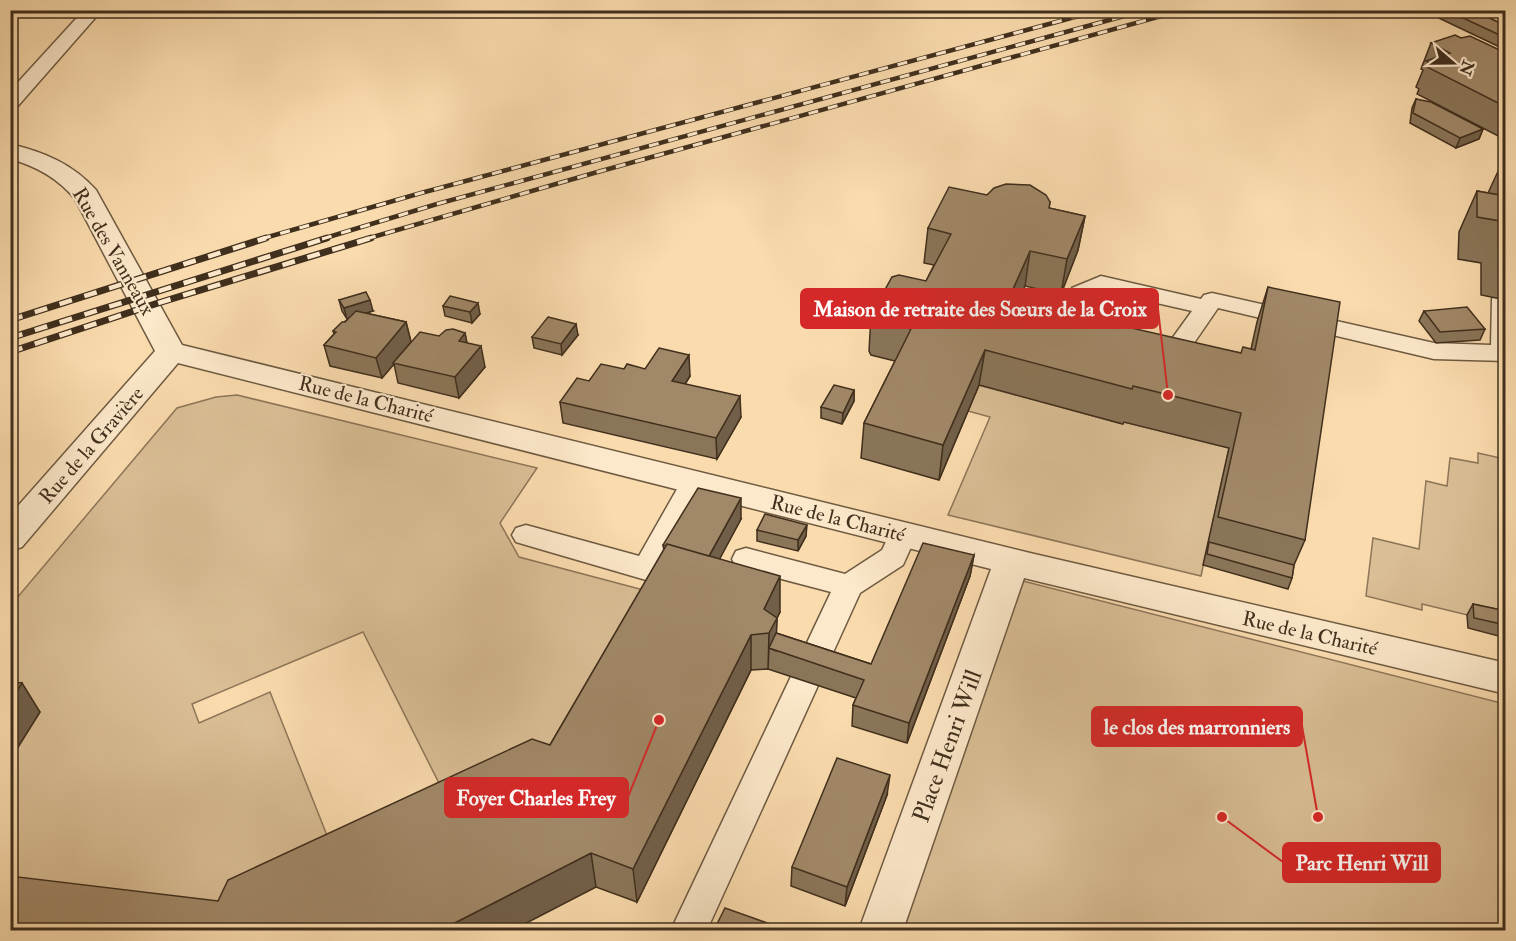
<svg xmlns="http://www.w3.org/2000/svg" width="1516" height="941" font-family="'IM FELL Double Pica',serif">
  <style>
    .green { fill: #dabe95; stroke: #8d7659; stroke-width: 1.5 }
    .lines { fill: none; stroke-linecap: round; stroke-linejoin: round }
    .service-casing { stroke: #6e5a41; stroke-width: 3 }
    .minor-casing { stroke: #6e5a41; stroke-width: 3 }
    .service { fill: #fce8ca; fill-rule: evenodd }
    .minor { fill: #fce8ca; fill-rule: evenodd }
    .rail-far1-casing { stroke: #402f1d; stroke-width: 4.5 }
    .rail-casing { stroke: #402f1d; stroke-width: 7 }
    .rail-far1 { stroke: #fce8ca; stroke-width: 3; stroke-dasharray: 10; stroke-linecap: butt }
    .rail { stroke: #fce8ca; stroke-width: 4.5; stroke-dasharray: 13; stroke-linecap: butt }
    .wall { fill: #8a7559; stroke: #402f1d; stroke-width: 1.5 }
    .shaded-wall { fill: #715f49; stroke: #402f1d; stroke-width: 1.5 }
    .building { fill: #a18868; stroke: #402f1d; stroke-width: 1.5 }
    .labels { text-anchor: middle; stroke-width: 4.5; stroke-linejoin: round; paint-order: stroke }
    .street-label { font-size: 20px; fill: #402f1d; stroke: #fce8ca }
    .near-street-label { font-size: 24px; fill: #402f1d; stroke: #fce8ca }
    .leader { fill: none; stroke: #d62828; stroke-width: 2 }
    .callout-dot { fill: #d62828; stroke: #fce8ca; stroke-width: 2 }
    .callout { fill: #d62828; stroke: #d62828; stroke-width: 2 }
    .callout-label { font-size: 21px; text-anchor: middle; font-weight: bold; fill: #fff }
  </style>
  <rect width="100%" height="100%" fill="#fadbad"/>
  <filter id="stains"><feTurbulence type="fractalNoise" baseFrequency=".00333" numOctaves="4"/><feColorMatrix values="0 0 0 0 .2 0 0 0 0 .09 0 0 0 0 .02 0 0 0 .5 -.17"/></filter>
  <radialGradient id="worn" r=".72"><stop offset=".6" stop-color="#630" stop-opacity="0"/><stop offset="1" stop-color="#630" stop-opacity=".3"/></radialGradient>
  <path class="green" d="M979,385L1122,424L1124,422L1229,448L1201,576L948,515L990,417L968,411Z
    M237,395L537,468L500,523L519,557L651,592L584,723L454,813L363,632L192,704L199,723L270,692L340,868L246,912L11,895L10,760L40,712L11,708V605L177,408L216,397Z
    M1478,453L1505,459V638L1502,637L1501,623L1422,604V610L1366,596L1373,538L1419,549L1426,481L1447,486L1450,458L1478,463Z
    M1019,580L1505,704V930H899Z"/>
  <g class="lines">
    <g class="service-casing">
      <path id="service" d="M84,10H102L17,107L10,109V91Z
        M1101,276L1201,299L1204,295L1212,293L1434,343L1491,345L1492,299L1496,294L1504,292L1506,361L1434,359L1218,308L1181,362C1169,365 1157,362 1145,358L1142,353L1145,348L1154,345L1166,347L1192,311L1104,291L1090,297L1081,323L1098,332L1101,337L1098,342C1084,346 1064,338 1056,326L1072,288Z
        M695,472L705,475L709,482L656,577L646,580L526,545L516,542L512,535L516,528L526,525L639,556L685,475Z
        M903,524L913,527L917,534L903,565L860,593L707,930H671L831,592L736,567L732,559L736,551L746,548L845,574L882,550L893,527Z"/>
    </g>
    <g class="minor-casing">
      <path id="minor" d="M10,144C44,152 73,164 96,190L182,345L1030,553L1506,663V694L1024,578L903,930H859L991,569L178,363L22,547L10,551V515L155,351L75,199C58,178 36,166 10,159Z"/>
    </g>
    <use href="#service" class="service"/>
    <use href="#minor" class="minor"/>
    <g class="rail-far1-casing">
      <path id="rail-far1" d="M261,239L421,193L1101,10
        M322,239L437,204L1146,10
        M366,239L594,173L1183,10"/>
    </g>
    <g class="rail-casing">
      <path id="rail" d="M10,320L266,238
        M10,338L327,238
        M10,352L155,304L371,238"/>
    </g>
    <use href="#rail-far1" class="rail-far1"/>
    <use href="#rail" class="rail"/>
  </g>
  <path class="wall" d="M734,10H765L741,16Z
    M1422,10H1473L1506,26V50Z
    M1486,10H1506V19Z
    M1461,38L1506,53V140L1417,94L1419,89L1416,87L1423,70L1421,69L1431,43Z
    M1416,99L1483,129L1479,139L1456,148L1410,123L1412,108Z
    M1500,167L1506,168V300L1481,295V263L1458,259L1459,232L1477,191L1488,193Z
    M987,195L1050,202L1049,208L1085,216L1078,250L1061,294L1025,286L1014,309L1046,316L1241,353L1251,349L1257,322L1268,287L1305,540L1294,565L1292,578L1288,589L1203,565L1229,448L1124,422L1123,424L979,385L939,480L861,458L864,423L895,361L871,355L869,351L871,315L926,281L934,265L924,263L928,228Z
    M339,300L373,311L365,313L406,322L411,342L439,336L465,333L467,343L485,367L459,398L398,383L394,364L382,378L330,366L324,345L334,334L333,331L349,318L347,319L342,311Z
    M443,306L480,314L472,323L445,316Z
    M1424,311L1485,329L1480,340L1436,343L1419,321Z
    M578,335L562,355L534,348L532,337Z
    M624,369H645L690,376L685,384L741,417L717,459L563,423L560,402L589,381Z
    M854,390V401L842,424L821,418V407Z
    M741,519L719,559L780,612L777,618L776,633L871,664L974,555L970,576L907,743L852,726L853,705L856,698L768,669L751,670L637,902L596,887L218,901L550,745L664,551L663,545Z
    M757,530L806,536L798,551L757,541Z
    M1473,604L1506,611V631L1502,637L1468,628L1467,615Z
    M887,795L845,906L791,886L792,867Z"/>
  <path class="shaded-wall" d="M741,10H765L741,16Z
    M1483,129L1479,139L1456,148L1460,138Z
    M1085,216L1078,250L1061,294L1067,259Z
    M1030,251L1025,286L999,342L1005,307Z
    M370,300L373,311L347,319L344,308Z
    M478,303L480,314L472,323L470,312Z
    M406,322L411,342L393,363L394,364L382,378L376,358Z
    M576,324L578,335L562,355L561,344Z
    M465,333L469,354L459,341Z
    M481,346L485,367L459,398L455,377Z
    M985,350L979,385L939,480L943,445Z
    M689,355L690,376L674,402L672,381Z
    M854,390V401L842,424L843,413Z
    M740,396L741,417L717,459L716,438Z
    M741,498V519L709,579L708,558Z
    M807,525L806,536L798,551V540Z
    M974,555L970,576L907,743L909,723Z
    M780,576V612L777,618L776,651L769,648L768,669L769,633L764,609Z
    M751,635V670L637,902L633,869Z
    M22,683L40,712L10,760V702Z
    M890,775L887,795L845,906L847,887Z
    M591,853L596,887L513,930H441Z"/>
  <path class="building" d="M1446,10H1473L1506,26V38Z
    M1455,35L1461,38L1470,36L1506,53V107L1427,67L1433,65L1426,61L1450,53L1431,43Z
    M1416,99L1431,102L1483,129L1460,138L1413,113Z
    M1500,167L1506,168V253H1501L1500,221L1477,217V191L1500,195Z
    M1006,184L1030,185L1046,195L1050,202L1049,208L1085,216L1067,259L1030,251L1005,307L1046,316L1049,309L1241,353L1243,347L1255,350L1268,287L1340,302L1305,540L1218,517L1241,413L1133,386L1132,389L985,350L943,445L864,423L911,329L874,320L871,315L892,277L899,275L926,281L951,234L928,228L949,187L987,195L994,188Z
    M366,292L370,300L344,308L339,300Z
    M450,296L478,303L470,312L443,306Z
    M1467,307L1485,329L1440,332L1424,311Z
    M356,311L406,322L376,358L324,345L336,332L333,331L342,322H345Z
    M548,317L576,324L561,344L532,337Z
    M453,329L465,333L459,341L481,346L455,377L393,363L420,332L439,336L446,330Z
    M659,348L689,355L672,381L740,396L716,438L560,402L577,378L589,381L601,364L624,369L627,364L645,369Z
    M834,385L854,390L843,413L821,407Z
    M698,488L741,498L709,556L667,544L666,546L663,545Z
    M765,514L807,525L798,540L757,530Z
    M1209,542L1294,565L1292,578L1207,554Z
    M923,543L974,555L909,723L853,705L864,680L769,648L776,633L871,664Z
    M667,544L780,576L764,609L777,618L769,633L751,635L633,869L591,853L441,930H10V876L218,901L228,880L532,739L550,745Z
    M1473,604L1506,611V625L1474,618Z
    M10,682L22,683L10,702Z
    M837,758L890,775L847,887L792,867Z
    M725,908L787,930H714Z"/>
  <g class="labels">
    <g class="street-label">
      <text transform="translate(114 251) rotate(60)" y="7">Rue des Vanneaux</text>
      <text transform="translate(366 399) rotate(14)" y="7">Rue de la Charité</text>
      <text transform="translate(91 445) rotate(-49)" y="7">Rue de la Gravière</text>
      <text transform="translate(838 518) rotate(14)" y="7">Rue de la Charité</text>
      <text transform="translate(1310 633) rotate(13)" y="7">Rue de la Charité</text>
    </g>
    <g class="near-street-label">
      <text transform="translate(947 746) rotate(-70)" y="8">Place Henri Will</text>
    </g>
  </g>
  <path class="leader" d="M1168 395L1158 309M1318 817L1302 726M659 720L628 797M1222 817L1283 862"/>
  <g class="callout-dot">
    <circle cx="1168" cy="395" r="6"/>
    <circle cx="1318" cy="817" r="6"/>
    <circle cx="659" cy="720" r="6"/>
    <circle cx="1222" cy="817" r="6"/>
  </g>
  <g class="callout">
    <rect x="801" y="289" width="357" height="39" rx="6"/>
    <rect x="1092" y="707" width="210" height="39" rx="6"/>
    <rect x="445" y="778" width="183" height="39" rx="6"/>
    <rect x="1283" y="843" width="157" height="39" rx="6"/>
  </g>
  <g class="callout-label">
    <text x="980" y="316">Maison de retraite des Sœurs de la Croix</text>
    <text x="1197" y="734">le clos des marronniers</text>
    <text x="536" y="805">Foyer Charles Frey</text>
    <text x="1362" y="870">Parc Henri Will</text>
  </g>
  <rect width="1516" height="941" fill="none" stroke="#fadbad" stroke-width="36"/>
  <rect x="12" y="12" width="1492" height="917" fill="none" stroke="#402f1d" stroke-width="3"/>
  <rect x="18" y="18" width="1480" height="905" fill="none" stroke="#402f1d" stroke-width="1.5"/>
  <g transform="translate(1453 63) rotate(110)" stroke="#fce8ca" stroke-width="4.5" paint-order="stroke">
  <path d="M0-4.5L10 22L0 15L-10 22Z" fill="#402f1d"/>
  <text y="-9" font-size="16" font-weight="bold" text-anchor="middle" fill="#402f1d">N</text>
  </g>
  <rect width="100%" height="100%" filter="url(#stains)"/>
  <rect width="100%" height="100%" fill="url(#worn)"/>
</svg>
